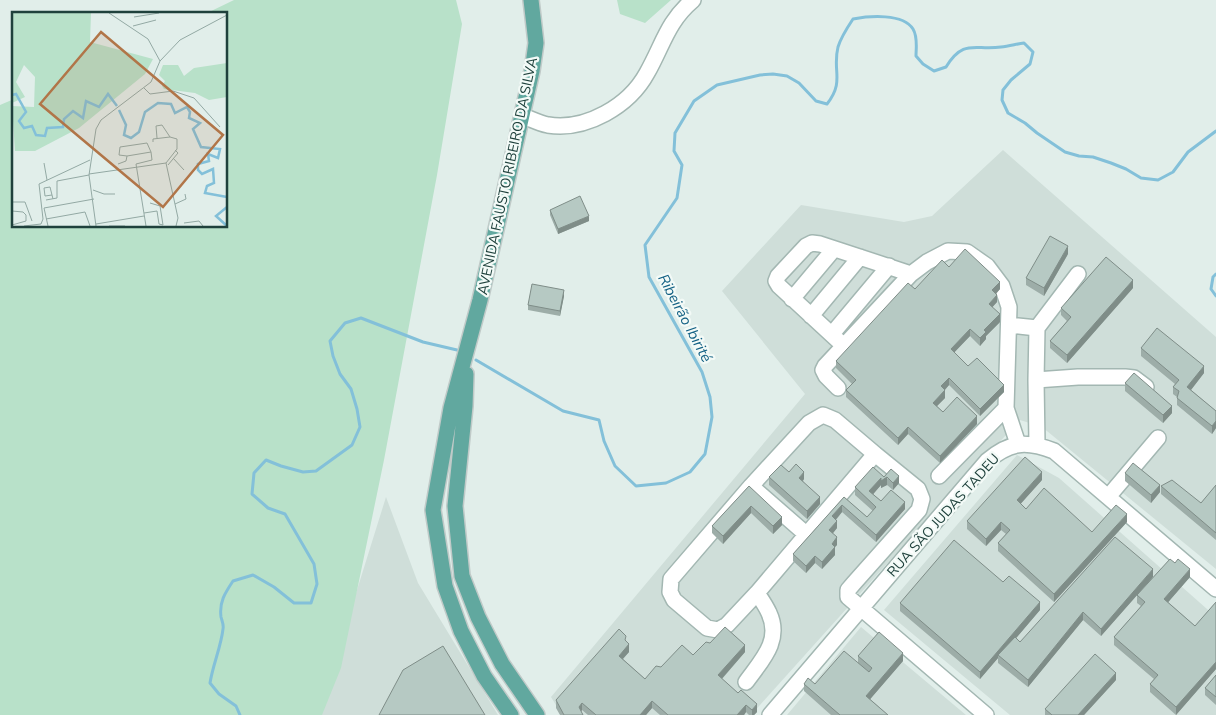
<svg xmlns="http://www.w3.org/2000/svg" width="1216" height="715" font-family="'Nunito Sans',sans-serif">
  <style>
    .built { fill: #cfded9 }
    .green { fill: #b8e1c9 }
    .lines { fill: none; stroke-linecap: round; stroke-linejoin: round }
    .stream { stroke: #83c0d9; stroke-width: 3 }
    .minor-casing { stroke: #a3b7b2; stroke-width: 18 }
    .major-casing { stroke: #c0cac8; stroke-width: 18 }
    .minor { stroke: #fff; stroke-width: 15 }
    .major { stroke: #61a89f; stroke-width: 15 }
    .wall { fill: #9dada8 }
    .shaded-wall { fill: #7f8d88 }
    .building { fill: #b6c9c3; stroke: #7f8d88 }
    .labels { text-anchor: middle; stroke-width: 4.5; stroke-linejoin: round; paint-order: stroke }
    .street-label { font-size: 14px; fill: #1f413c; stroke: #f3faf7 }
    .water-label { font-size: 15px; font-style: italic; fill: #136184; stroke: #f3faf7 }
    .inset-river { fill: none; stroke: #83c0d9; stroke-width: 2.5 }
    .inset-road { fill: none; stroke: #93a9a4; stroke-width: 1 }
    .view { fill: #b17548; fill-opacity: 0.15; stroke: #b17548; stroke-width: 2.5 }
    .inset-edge { fill: none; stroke: #1f413c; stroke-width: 2.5 }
  </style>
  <rect width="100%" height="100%" fill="#e1eeea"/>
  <path class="built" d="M1003,150L1216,337V569L1042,427L1020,420L920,527L751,715H562L551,697L805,394L722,291L801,205L904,222L932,216Z
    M1017,455L1059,478L1216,617V715H1010L884,610Z
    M386,497L418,583L498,715H318Z
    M861,627L966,715H787Z"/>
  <path class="green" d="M234,0H456L462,24L437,175L384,460L341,668L322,715H0V105L14,99V226H226V14H205Z
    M617,0H671L645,23L620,14Z"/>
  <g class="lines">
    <path class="stream" d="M1216,274L1213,277L1211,289L1216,296
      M476,360L563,411L599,420L604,441L615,466L636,486L666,483L690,472L705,454L712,417L710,397L702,372L649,277L645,245L677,198L682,165L674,151L675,133L694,101L717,85L760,75L773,74L787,76L799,83L816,101L827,104C845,81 832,71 838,47C841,37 847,28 853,19C869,16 903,13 913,29C918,37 916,48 916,56L923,64L934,71L946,67C964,38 975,51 1001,47C1009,46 1017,44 1024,43L1033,52L1030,64L1011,80L1003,90L1002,100L1008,113L1025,123L1037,133L1065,152L1079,156L1093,157L1111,163L1126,169L1141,178L1158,180L1173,172L1188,152L1216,131
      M240,715L236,706L219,694L210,683C213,664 221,647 223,629C224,625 222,621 221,617C219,602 225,593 233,581L253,575L274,587L294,603H311L317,584L314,564L285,514L268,508L252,494L254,473L266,460L281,466L303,472L316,471L352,445L360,427L357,409L351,389L340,374L333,356L330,341L345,323L361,318L423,342L457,350"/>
    <g class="minor-casing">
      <path id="minor" d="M523,116C531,119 539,123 548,125C586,131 629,106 647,73C663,45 667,22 693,0
        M792,299L834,249
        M811,316L860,257
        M1009,325L1037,328L1036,380L1037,444
        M1037,328L1078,274
        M832,334L889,266
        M844,346L779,286L776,281L778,276L806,246L812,243L820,244L911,274
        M1036,380L1078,377H1125L1134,378L1146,387
        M838,388L826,376L823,370L825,366L911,274L927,262L948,251L967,252L987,266L1002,286L1009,307L1006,408L1018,444
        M939,476L1006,408
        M751,486L807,535
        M1108,497L1158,438
        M757,593L727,625L718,630L707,628L674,600L670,592L671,579L751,486L809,423L823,415L835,420L875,454
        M746,682C761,661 782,641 769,613C766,606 761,599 757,593L875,454L918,489L922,499L919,510L854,583L848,590V597L986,715
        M770,715L987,461C1010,442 1025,440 1054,451L1216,589"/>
    </g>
    <g class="major-casing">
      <path id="major" d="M466,374L465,406L455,506L462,576L478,617L502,664L537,715
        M511,715L484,676L461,631L445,586L433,510L451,408L480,300L532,71L536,43L531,0"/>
    </g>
    <use href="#minor" class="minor"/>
    <use href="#major" class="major"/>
  </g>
  <path class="wall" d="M550,210L589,221L558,234L550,215Z
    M1068,254L1044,296L1026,285V278Z
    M949,267L1000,289L996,294L997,302L992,307L1000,322L986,336V339L980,346L970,336L954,352L968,366L1004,392L980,416L949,385L945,390V398L937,406L943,412L977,424L940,463L908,434L898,445L846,397V390L852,384L836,368V361L915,289Z
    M1133,288L1067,363L1050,348V341L1067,321L1061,315V308Z
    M564,296L560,316L528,310V305Z
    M1141,348L1204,373L1191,390L1216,411V428L1212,434L1177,405V397L1173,394V387L1175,384L1141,356Z
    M1125,383L1172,413L1163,423L1125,391Z
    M789,472L804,479L803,481L820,504L807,519L769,485V477Z
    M1125,473L1160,492L1151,503L1125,481Z
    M884,477L899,483L893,490L887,485L881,488V485L873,494L881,501L905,509L876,542L842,512L836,520L837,528L833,533L837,545L835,547V555L822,569L815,563L806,573L793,561V554L844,497L867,517L873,511L855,495V487Z
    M1042,480L1020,504L1026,509L1092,532L1127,522L1054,602L998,551V543L1006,534L1001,530L986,546L967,529V521Z
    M1216,485V540L1161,494V486L1201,503Z
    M749,486L782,525L773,534L751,513L723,544L712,533V526Z
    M1153,577L1101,636L1083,620L1028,687L998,663V658L980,679L900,611V603L1003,582L1040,610L1016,638L1020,642Z
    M1190,577L1168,602L1195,626L1216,602V669L1176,715L1150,692V684L1154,679L1114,645V637L1141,606L1137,603V595Z
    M626,642L629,652L623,659L645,679L661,667L693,655L710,643L745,652L722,679L757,712L754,715H749L746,712L744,715H660L652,708L646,715H588L582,710L581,711L583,715H560L556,708V700Z
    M858,656L903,661L870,699L888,715H831L804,691V684H815L858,663Z
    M1216,675V705L1205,695V688Z
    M1116,680L1084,715H1045V709Z"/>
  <path class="shaded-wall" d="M589,216V221L558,234V229Z
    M1068,246V254L1044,296V288Z
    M1133,280V288L1067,363V355Z
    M1000,282V289L992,298V290Z
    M564,290V296L560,316V311Z
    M997,295V302L989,311V304Z
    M1000,314V322L986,336V339L980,346V338L984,330Z
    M970,329V336L951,356V349Z
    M1204,366V373L1187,395V387Z
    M949,378V385L941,394V386Z
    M1004,385V392L980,416V409Z
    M945,390V398L933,410V403Z
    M1172,406V413L1163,423V415Z
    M977,416V424L940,463V456Z
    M1216,421V428L1212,434V426Z
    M908,427V434L898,445V438Z
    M804,472V479L799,485V478Z
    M1042,472V480L1017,508V500Z
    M899,476V483L893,490V483Z
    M887,477V485L881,488V485L869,499V491L881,478Z
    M1160,485V492L1151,503V495Z
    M820,497V504L807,519V511Z
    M905,502V509L876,542V535Z
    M842,505V512L832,524V516Z
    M751,506V513L723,544V536Z
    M1127,514V522L1054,602V594Z
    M782,517V525L773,534V526Z
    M837,521V528L829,538V530Z
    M1001,522V530L986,546V539Z
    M837,537V545L835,547V555L822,569V562L832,544Z
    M815,556V563L806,573V566Z
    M1153,569V577L1101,636V629Z
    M1190,569V577L1164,607V599Z
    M1040,602V610L1000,657L998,655V658L980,679V672Z
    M1083,612V620L1028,687V680Z
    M629,644V652L619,663V656Z
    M745,645V652L718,683V675Z
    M903,653V661L866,704V696Z
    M1216,662V669L1176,715V707Z
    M1116,673V680L1084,715H1078Z
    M652,701V708L646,715H640Z
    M582,703V710L579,714V707Z
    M757,704V712L754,715H752V710Z
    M746,705V712L744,715H737Z"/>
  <path class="building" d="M580,196L589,216L558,229L550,210Z
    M1050,236L1068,246L1044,288L1026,278Z
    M965,249L1000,282L992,290L997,295L989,304L1000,314L984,330L986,332L980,338L970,329L951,349L968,366L977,358L1004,385L980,409L949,378L941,386L945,390L933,403L943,412L957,397L977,416L940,456L908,427L898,438L846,390L856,380L836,361L908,283L915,289L942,260L949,267Z
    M1106,257L1133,280L1067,355L1050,341L1071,317L1061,308Z
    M532,284L564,290L560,311L528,305Z
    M1157,328L1204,366L1187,387L1216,411V421L1212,426L1177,398L1179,391L1173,387L1179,380L1141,348Z
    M1134,373L1172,406L1163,415L1125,383Z
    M1025,457L1042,472L1017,500L1026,509L1044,488L1092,532L1116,505L1127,514L1054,594L998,543L1010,530L1001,522L986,539L967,521Z
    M1133,463L1160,485L1151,495L1125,473Z
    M796,464L804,472L799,478L820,497L807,511L769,477L781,465L789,472Z
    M873,467L884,477L891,469L899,476L893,483L887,477L881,481V478L869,491L881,501L891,490L905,502L876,535L842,505L832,516L837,521L829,530L837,537L832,544L835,547L822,562L815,556L806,566L793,554L844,497L867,517L876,507L855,487Z
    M1172,480L1201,503L1216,485V533L1161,486Z
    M749,486L782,517L773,526L751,506L723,536L712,526Z
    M1115,537L1153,569L1101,629L1083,612L1028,680L998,655L1015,637L1020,642Z
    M954,540L1003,582L1009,576L1040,602L980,672L900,603Z
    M1170,559L1175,563L1178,559L1190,569L1164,599L1195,626L1216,602V662L1176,707L1150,684L1158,675L1114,637L1145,602L1137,595Z
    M725,627L745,645L718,675L738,693L741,690L757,704L752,710L746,705L737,715H668L652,701L640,715H596L582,703L579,707L583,715H564L556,700L619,629L626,636L625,640L629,644L619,656L645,679L656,666L661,667L682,645L693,655L706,642L710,643Z
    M879,632L903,653L866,696L888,715H840L804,684L808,678L815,684L844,651L869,672L872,668L858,656Z
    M443,646L485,715H379L403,670Z
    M1095,654L1116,673L1078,715H1052L1045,709Z
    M1216,675V697L1205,688Z"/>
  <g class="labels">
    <g class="street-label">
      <text transform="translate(507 176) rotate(-78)" y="5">AVENIDA FAUSTO RIBEIRO DA SILVA</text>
      <text transform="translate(943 515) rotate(-48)" y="5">RUA SÃO JUDAS TADEU</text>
    </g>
    <g class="water-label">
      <text transform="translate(685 318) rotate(62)" y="5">Ribeirão Ibirité</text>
    </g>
  </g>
  <g transform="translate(12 12)">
    <rect width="215" height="215" fill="#e1eeea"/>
    <path d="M0,1H79L78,30L141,47L133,62L67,116L23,139H3L0,94L22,95L23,65L12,53L4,70L13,85L0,91ZM215,51V85L197,88L183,81L152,77L150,74L153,69L147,63L151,53H166L172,64L182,56Z" fill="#b8e1c9"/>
    <path class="inset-river" d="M0,83L4,82L14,100L7,109L12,116L20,114L24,123L33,124L35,116L51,115L52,107L61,99L71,106L74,89L87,95L96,82L105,94M107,98L114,113L112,123L119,126L127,120L133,100L146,91L159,92L163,101L175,95L178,100L177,106L188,111L181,117L189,135L208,137L206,146L196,142L197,149L186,152V158L190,162L201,157L202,171L195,174L193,181L215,185M215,195L204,204L215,214"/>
    <path class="inset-road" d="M122,5L147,1M121,14L144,8M148,49L168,28L215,3M132,76L138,82L161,79L182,86L208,115M145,126L144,114L150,113L158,125M141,130V127L158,125L165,127V137L154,151M115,144L107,143L108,135L135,131L139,140M161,146L172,158M32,151L35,168M106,152L114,149L115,144L139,140L140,148L124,152L134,214M156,153L166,141L163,138M77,162L154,151L166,206L164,214M81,178L92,182H103M40,183L33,184L32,176L38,175L41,187M34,188L45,186V169L77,163M0,190H13L20,209M163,192L174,187L173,182M0,199L11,200L14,203V209L0,213M132,201L145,199L147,212L151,213L148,194L138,191M34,207L73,200L78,214M172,211L187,209L191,214M84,212L132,204M12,214L29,212L31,207L27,172L78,148M36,214L32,196L82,187M84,214L77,163L84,117L89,108L139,70L148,49L136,27L97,1M97,214H113"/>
    <path class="view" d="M89,20L211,123L151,195L28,92Z"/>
    <rect width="215" height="215" class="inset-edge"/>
  </g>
</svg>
